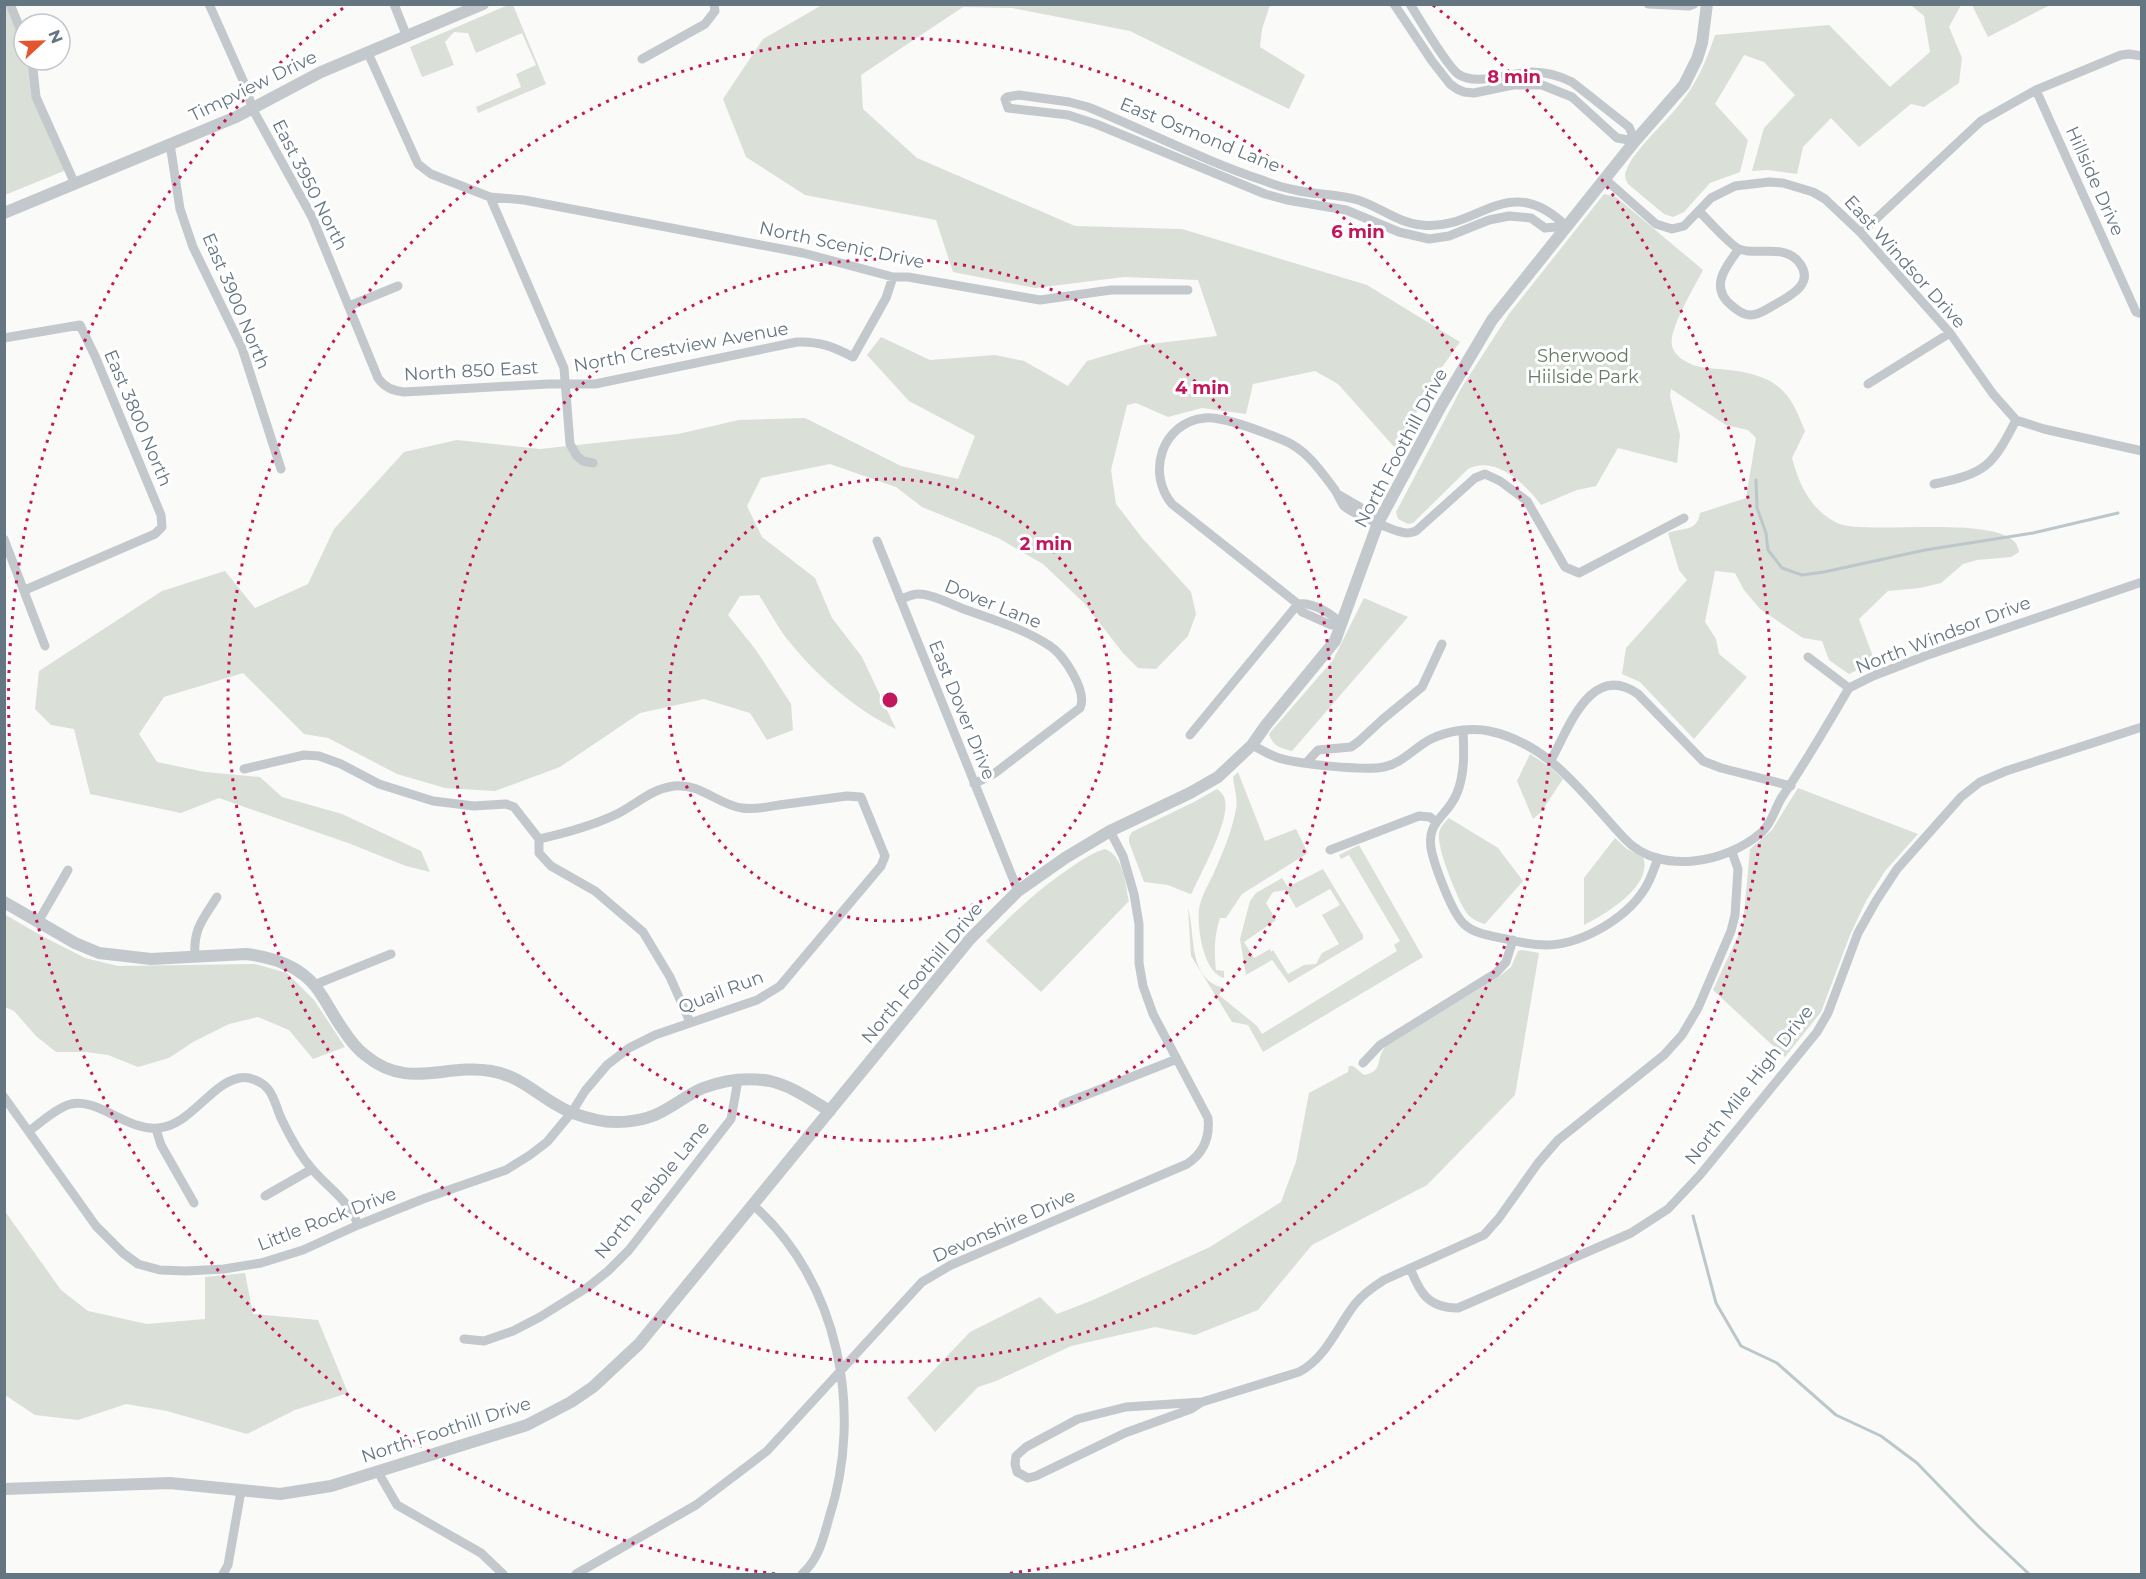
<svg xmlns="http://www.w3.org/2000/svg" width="2146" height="1579" font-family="Montserrat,sans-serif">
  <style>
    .green { fill: #dadfd7; fill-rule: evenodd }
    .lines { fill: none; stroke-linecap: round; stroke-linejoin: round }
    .stream { stroke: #bbc7cb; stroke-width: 3 }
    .minor { stroke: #c3c8cc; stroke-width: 9 }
    .tertiary { stroke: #c3c8cc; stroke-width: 12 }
    .ring { fill: none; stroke: #c2185b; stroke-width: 3; stroke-dasharray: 3 6 }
    .labels { text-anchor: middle; stroke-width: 6; stroke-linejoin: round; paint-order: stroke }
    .street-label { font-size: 18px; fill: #657683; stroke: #fff }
    .park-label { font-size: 18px; fill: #687a64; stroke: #fff }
    .centre { fill: #c2185b; stroke: #fff; stroke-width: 3 }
    .ring-label { font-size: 18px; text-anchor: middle; font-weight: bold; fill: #c2185b; stroke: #fff; stroke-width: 6; stroke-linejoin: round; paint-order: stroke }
  </style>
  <rect width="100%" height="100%" fill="#fafaf8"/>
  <path class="green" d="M8,4L24,44V60H29L34,99L66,170L5,195L4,5Z
    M508,5H513L546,84L478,113L476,107L521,87L516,74L536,65L522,33L476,53L468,33L454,32L445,42L454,65L422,77L410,47Z
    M822,5H1270L1262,29L1260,47L1305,75L1289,109L1130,31L1012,8L963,7L861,75L863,109L917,158L1075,226L1182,229L1367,285L1460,342L1440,370L1396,449L1338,384L1315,371L1253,384L1246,414L1202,408L1168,417L1136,403L1127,405L1111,470L1116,504L1143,539L1191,592L1196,614L1188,636L1156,669L1138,668L1123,653L1084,603L1043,564L998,538L922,507L896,487L830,464L761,478L747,506L762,537L815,578L832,618L862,657L896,729C859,712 818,677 792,645C779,630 770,612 759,595L740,596L728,615L756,650L791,704L793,730L767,740L750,713L704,699L640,713L560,767L495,791L445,788L397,774L328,738L304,734L243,673L164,697L139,734L157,762L205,772L260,777L282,797L342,814L421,851L430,872L406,866L348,843L219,798L181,813L90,794L74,729L51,725L35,709L39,671L162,591L225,571L255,608L308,584L334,529L404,452L457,440L540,449L678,434L739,420L805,418L901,466L958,479L975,436L909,401L867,355L881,337L930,360L995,355L1024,361L1068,386L1087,361L1142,345L1217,336L1198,280L1124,277L1035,288L953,272L936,220L805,195L746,157L723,99L763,39Z
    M1911,5H1961L1949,27L1962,58L1959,83L1924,107L1911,104L1859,147L1831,118L1803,147L1797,174L1768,170L1752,171L1764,128L1795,95L1764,62L1744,55L1715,104L1748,140L1740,172L1710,183L1684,212L1673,217L1664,214L1628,184C1626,180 1624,176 1626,171C1633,151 1665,123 1679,105C1696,85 1707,60 1715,35L1829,25L1890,87L1930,52L1924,16Z
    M1972,5H2050L1988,37Z
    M1604,194L1616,197L1703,270C1695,286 1668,330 1672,346C1674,356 1687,363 1696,366C1703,368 1711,368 1719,369C1740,371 1767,374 1783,391C1794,402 1799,417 1805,431L1792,458C1799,485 1811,510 1837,523C1865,537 2017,510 2019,552L2011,557L1977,560L1963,564L1941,583L1920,588L1888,591L1859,619L1875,662L1849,674L1829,660L1822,641L1803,638L1760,609L1744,590L1735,573L1715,571L1705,622L1716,639L1719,654L1747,677L1694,739L1640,682L1622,674L1626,648L1687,580L1679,570L1668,533C1682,527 1697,533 1700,513L1746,498L1756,438L1748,430L1726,425L1671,389L1670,396L1680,435L1677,463L1618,448L1596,486L1577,490L1541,505C1525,484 1496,455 1468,469L1413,523L1408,524L1398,519L1396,512L1462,387L1509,314Z
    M1364,598L1408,617L1292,751C1281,748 1273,747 1269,734L1333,660Z
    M1530,754L1550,767L1563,779L1541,812L1533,819L1517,781Z
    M1238,772L1265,841L1296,829L1308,853L1242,894L1226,918H1220C1214,936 1214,951 1216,970L1224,971V978C1203,972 1197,928 1199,909C1201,897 1208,885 1213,875C1222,854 1232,832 1236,809C1238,798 1234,788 1233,777Z
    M1798,788L1918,834L1885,871L1866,901L1850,935L1821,1012L1785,1057L1713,990L1743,925L1750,849L1772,830Z
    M1217,789C1221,792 1224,795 1225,800C1230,821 1201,872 1192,893L1190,894L1168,885L1144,882L1129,842V837L1132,832L1194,802Z
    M1449,818L1498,848L1523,881L1485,924C1478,922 1471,919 1466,912C1458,900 1439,853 1439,838C1438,829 1443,824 1449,818Z
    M1615,838L1627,849L1643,857C1654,885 1605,915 1584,925V878Z
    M1359,845L1423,957L1263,1052L1248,1025L1232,1022L1191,956L1188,908C1196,935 1187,979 1224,988L1219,995L1257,1026L1262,1034L1397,951L1394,945L1400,941L1349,855L1341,859L1339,855Z
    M1105,849C1124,856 1125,884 1129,901L1041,992L986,941C1014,912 1042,886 1076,864C1085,858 1094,852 1105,849Z
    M1323,869L1363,935V939L1289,983L1272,960L1246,975L1240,939L1250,901L1256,893L1282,878L1288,887ZM1330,889L1340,905L1322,915L1339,944L1322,953L1316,964L1304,965L1288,974L1273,950L1271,952L1270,949L1254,958L1244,942L1276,920L1266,903L1273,892L1286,890L1296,908Z
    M4,914L42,936L85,958L118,966L255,964L287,973L314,1000L345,1047L313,1059L289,1030L258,1017L229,1024L193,1042L169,1058L138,1067L108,1055L86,1052H56L36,1036L14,1011L5,1007Z
    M1522,950L1539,953L1515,1095L1427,1185L1312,1245L1258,1310L1195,1335L1155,1327L1071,1346L996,1381L978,1387L935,1432L907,1398L970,1332L1040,1297L1057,1314L1093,1300L1210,1247L1281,1202L1296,1162L1309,1093L1348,1072L1349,1066H1353L1364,1075C1384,1071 1375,1060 1385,1047L1500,976L1511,967L1518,951Z
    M4,1210L61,1290L88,1311L147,1324L205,1319V1277L245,1273L253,1314L318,1320L348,1393L295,1410L247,1434L167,1411L126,1404L78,1420L35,1415L5,1395Z"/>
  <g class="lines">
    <path class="stream" d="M1756,480L1757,508L1766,533L1768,550L1782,568L1802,575L1824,572L1925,550L2033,533L2118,513
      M1693,1216L1716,1303L1741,1346L1777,1363L1836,1415L1881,1436L1917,1463L1979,1527L2029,1574"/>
    <path class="minor" d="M10,4L24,38
      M209,4L246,87L252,108L312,217L378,378C384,387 393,391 404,392L548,384H595L797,342C819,341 834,347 853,357L886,298L893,277
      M394,4L407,37
      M1394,4L1432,61L1450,84L1457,89L1464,92L1474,93L1513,85H1542L1572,97L1617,138L1635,141L1629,127L1572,82C1560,76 1546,72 1532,72C1511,72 1476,87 1458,74C1446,65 1420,20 1410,4
      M1648,4L1689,6L1694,4
      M368,53L418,164L431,174L490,197L524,200L803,253L893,277H908L1040,300L1111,290H1188
      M642,59L705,24L715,11L714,4
      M32,60L36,97L75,184
      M2036,90L2136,312L2142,314
      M1019,95L1069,102L1088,107C1147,131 1204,161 1265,181C1274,185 1285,188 1295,190C1316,195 1338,194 1358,200C1380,207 1398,223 1422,225C1478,232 1507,169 1566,226L1545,228L1531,218L1509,216L1489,220L1449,236L1429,239L1399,232L1346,210L1287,200L1265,194L1096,124L1068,115L1008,108L1005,99L1007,97Z
      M170,144L180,209L193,247L242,348L281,469
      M1605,179L1656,224L1672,229L1684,226L1711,198L1735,186L1769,182L1783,183L1813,192L1825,199L1861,233L1950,333L1993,394L2016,420L2044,429L2142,451
      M490,197L564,368L570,444L577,456L583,461L593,463
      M1699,211C1707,219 1731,246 1739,249C1755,256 1781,244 1797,260C1817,282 1792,295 1776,304C1768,308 1760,315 1751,315C1743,315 1737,310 1731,305C1709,287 1726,266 1739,249
      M1861,233L1981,121L2036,90L2121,55L2129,54L2142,56
      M349,306L398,286
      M4,338L80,325L95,356L161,515L162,527L155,534L25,590
      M1868,384L1950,333
      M1934,484C1986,473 1992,467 2016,420
      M1339,495L1363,509L1372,517
      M4,539L45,646
      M877,541L1018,891
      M900,599C905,598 912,594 918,594C932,594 948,603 961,608C991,619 1023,628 1050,646C1064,655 1088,692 1080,708L995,773L974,784
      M1298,604C1313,602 1330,613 1341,623
      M1341,623L1331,625L1302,612L1298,604L1172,504C1146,473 1162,422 1205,418C1224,416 1265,433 1283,440C1306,449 1321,471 1335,490C1338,495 1341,502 1344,506C1352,513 1397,533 1407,533C1410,533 1413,532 1416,531L1475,478L1485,474L1500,481L1527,501L1565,567L1579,573L1684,518
      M1808,657L1849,688
      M1463,730C1464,752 1465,773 1457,793C1448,817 1424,821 1432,853C1436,869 1452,913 1464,924C1474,934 1492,936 1506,939C1518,942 1534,945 1547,945C1584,944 1631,916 1648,883C1652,875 1655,866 1658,858
      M1190,735L1298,604
      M1252,745C1260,749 1268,754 1276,757C1295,764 1365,771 1384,767C1403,763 1415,747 1431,739C1447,731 1472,727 1489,731C1551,744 1584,796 1625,839C1660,876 1727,863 1762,832C1772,823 1775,808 1782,797C1806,762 1827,725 1849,688L1873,676L1925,656L2142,582
      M1551,760C1569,728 1591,661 1638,694L1703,761L1721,768L1791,786
      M1306,763L1318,750L1351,747L1358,742L1383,719L1422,687L1442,644
      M244,769L304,755L319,756L341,764L379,784L433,801L474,806L506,804L514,807L539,839
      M539,839V853L551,866L595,891L643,932L670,977L690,1022
      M1330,850L1419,816L1430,817L1435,821
      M38,922L68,870
      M195,956C193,929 203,919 217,897
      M314,985L391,954
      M1363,1063L1380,1045L1496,973L1506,962L1513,940
      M4,1097L96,1226L123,1253L138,1264L160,1270L186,1271L224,1269L261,1263L303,1250L358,1225L423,1199L506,1170L530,1155L547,1142L572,1112L585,1091L607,1065L629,1048L655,1035L757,1000L780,986L881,866L885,856L861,797L847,796C824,799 801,802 779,805C767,807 754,810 742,808C718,805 701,783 674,786C651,789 637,804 617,814C592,826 566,833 539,839
      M1063,1104L1177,1059
      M156,1129L161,1145L194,1203
      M29,1131C42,1122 56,1108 71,1104C100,1098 126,1131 158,1128C190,1126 210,1084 239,1078C249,1076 261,1081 268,1089C274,1096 277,1109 281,1118C289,1135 299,1154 312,1169C328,1188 349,1200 358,1225
      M265,1196L312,1169
      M753,1205C839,1281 864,1411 829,1518C823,1539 819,1559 802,1574
      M1410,1268C1420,1293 1428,1308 1458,1308L1631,1233L1668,1209L1700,1175L1817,1032L1828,1013L1858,933L1876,901L1897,869L1961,797L1980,782L2006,771L2142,727
      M464,1339L484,1341L513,1331L540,1317L588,1287L608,1271L629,1250L731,1119L738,1080
      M1202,1402L1191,1409L1125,1433L1036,1476L1028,1478L1017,1472L1015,1464L1016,1456L1026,1447L1078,1419L1126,1407L1202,1402L1299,1372C1326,1358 1337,1327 1355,1304C1363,1294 1373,1287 1384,1280L1484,1235L1499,1218L1538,1163L1558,1140L1664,1055L1682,1035L1698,1008L1731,931L1735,915L1738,869L1732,852
      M378,1472L397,1505L481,1553L503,1574
      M223,1574L228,1565L241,1491
      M576,1574L696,1505L767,1451L922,1282L951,1265L1187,1164C1204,1153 1210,1138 1208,1118L1153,1014L1143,986L1139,963V924L1134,894L1123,856L1110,831"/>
    <path class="tertiary" d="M4,213L236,117L321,72L483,4
      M4,902L75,943L99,953L151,959L246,954C271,957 298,965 315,986C325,998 332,1014 342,1028C348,1037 355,1048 365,1055C408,1091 445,1063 491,1071C517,1075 533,1091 555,1104C567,1112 583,1117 597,1120C615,1124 638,1122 655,1115C672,1108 686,1095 703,1088C724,1080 747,1077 770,1081C792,1086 811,1100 830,1111
      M4,1489L170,1483L280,1494L331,1486L527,1425L571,1402L593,1387L639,1344L970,939L1018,891L1065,858L1110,831L1190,793L1218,777L1252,745L1266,725L1335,641L1378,523L1441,406L1492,320L1635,141L1684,85L1697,59L1702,43L1707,4"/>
  </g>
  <g class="ring">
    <circle cx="890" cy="700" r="221"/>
    <circle cx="890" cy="700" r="441"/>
    <circle cx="890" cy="700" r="662"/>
    <path d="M775 1574A882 882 0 0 1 347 5M1433 5A882 882 0 0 1 1005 1574"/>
  </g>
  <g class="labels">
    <g class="street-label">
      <text transform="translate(253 86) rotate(-26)" y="6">Timpview Drive</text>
      <text transform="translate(1200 135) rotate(22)" y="6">East Osmond Lane</text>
      <text transform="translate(2095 181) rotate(66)" y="6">Hillside Drive</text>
      <text transform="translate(310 185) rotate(63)" y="6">East 3950 North</text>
      <text transform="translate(842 245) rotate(12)" y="6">North Scenic Drive</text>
      <text transform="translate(1905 262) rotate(48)" y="6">East Windsor Drive</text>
      <text transform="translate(236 301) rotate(67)" y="6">East 3900 North</text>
      <text transform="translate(681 347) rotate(-10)" y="6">North Crestview Avenue</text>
      <text transform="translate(471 371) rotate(-3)" y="6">North 850 East</text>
      <text transform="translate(138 418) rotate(67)" y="6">East 3800 North</text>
      <text transform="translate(1401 448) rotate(-62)" y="6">North Foothill Drive</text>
      <text transform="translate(993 604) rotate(22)" y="6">Dover Lane</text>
      <text transform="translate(1943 635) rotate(-21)" y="6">North Windsor Drive</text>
      <text transform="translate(962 710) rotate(68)" y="6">East Dover Drive</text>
      <text transform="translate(922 973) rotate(-50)" y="6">North Foothill Drive</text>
      <text transform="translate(721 992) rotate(-21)" y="6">Quail Run</text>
      <text transform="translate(1749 1085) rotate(-52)" y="6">North Mile High Drive</text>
      <text transform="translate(652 1190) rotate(-51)" y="6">North Pebble Lane</text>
      <text transform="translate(327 1219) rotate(-21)" y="6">Little Rock Drive</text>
      <text transform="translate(1004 1226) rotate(-24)" y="6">Devonshire Drive</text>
      <text transform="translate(446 1430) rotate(-18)" y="6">North Foothill Drive</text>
    </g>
    <g class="park-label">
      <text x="1583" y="362">Sherwood<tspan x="1583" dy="21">Hiilside Park</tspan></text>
    </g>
  </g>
  <circle cx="890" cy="700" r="9" class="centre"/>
  <g class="ring-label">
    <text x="1514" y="83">8 min</text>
    <text x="1358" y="238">6 min</text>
    <text x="1202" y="394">4 min</text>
    <text x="1046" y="550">2 min</text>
  </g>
  <rect width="2146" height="1579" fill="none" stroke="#657683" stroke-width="12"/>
  <g transform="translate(42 42) rotate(68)"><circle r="28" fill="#ffffff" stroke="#c1c8cd" stroke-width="1.5"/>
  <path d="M0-4.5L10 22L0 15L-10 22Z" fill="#e4572e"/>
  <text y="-9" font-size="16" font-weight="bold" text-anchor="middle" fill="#657683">N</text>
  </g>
</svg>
